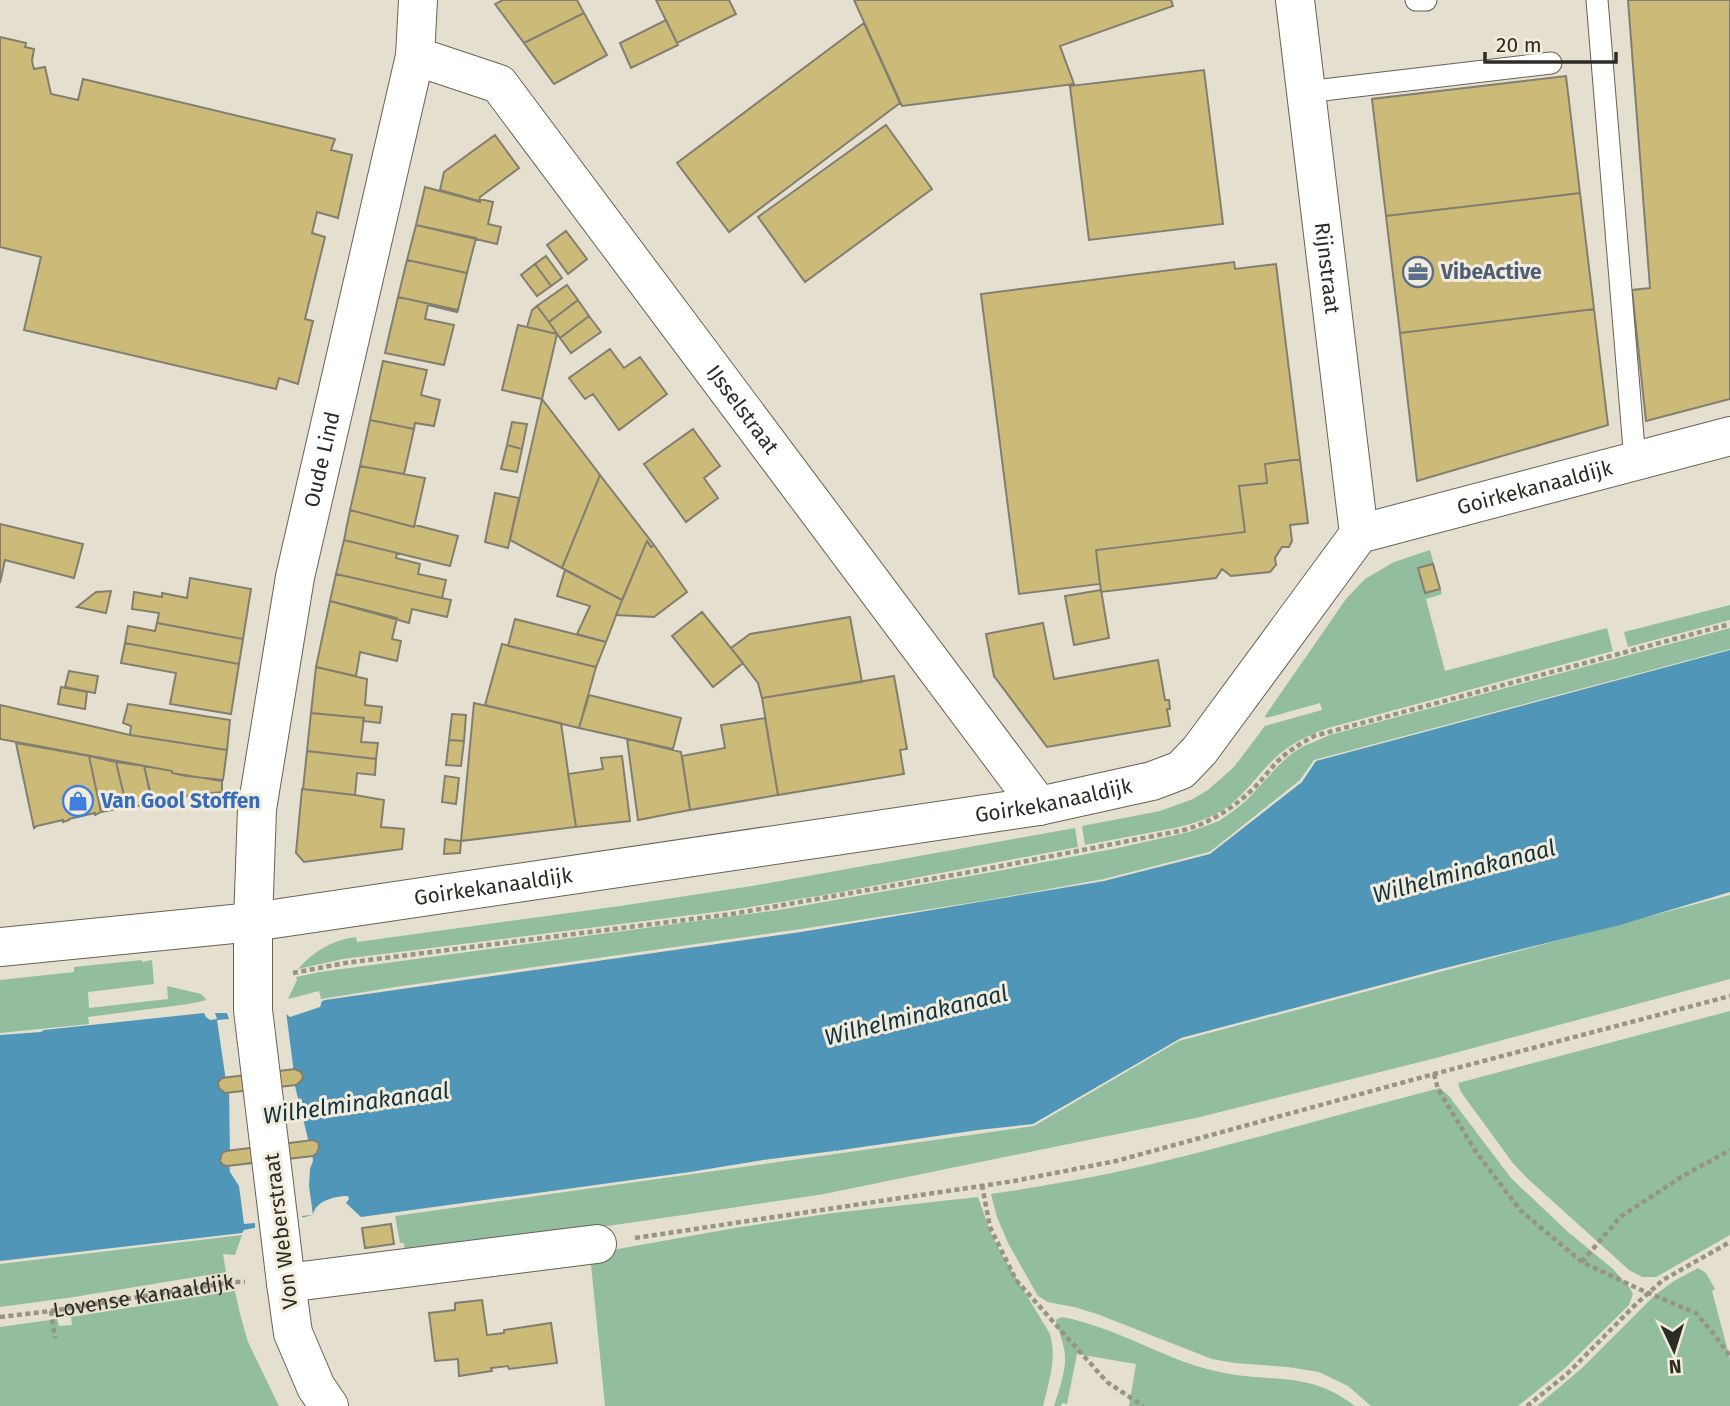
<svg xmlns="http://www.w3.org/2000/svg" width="1730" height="1406" font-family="'Fira Sans',sans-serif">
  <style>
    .green { fill: #92bd9e }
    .water { fill: #4f96b8; fill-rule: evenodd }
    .pier { fill: #e4dfce }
    .building { fill: #ccba78; stroke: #837f70; stroke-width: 2 }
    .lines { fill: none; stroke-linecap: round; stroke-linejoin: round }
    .lane-casing { stroke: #676355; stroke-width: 23 }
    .street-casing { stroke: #676355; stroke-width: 40 }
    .path { stroke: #979387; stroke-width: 4.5; stroke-dasharray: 5 3.5; stroke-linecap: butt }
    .lane { stroke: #fff; stroke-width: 21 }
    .street { stroke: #fff; stroke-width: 38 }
    .labels { text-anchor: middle; stroke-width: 6; stroke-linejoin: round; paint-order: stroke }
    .street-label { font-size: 21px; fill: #2d2b25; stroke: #f1ecdb }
    .service-label { font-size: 21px; font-weight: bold; fill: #4e5e75; stroke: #f1ecdb; text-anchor: start }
    .shop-label { font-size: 21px; font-weight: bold; fill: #366cbe; stroke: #f1ecdb; text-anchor: start }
    .water-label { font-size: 23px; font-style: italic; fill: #113241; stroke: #f1ecdb }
  </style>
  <rect width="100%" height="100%" fill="#e4dfce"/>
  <path class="green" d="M1430,550L1442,594L1426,599L1445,671L1607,628L1613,651L1328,728C1308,735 1289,744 1273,760C1258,775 1246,792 1229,806C1205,823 1176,828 1148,833C1127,837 1106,841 1085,845L1082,826L1160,811L1193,799L1208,790L1234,767L1265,726L1322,710L1320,703L1266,718L1265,716L1346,599L1365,579L1394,562Z
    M1730,605V620L1628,647L1624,632Z
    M1730,628V649L1314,760L1300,780L1216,847L1209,852L1104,879L988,900L801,929L395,987L321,999L319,991L288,999L297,980L296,977L320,972L779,910L998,871L1118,848L1189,832L1219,821L1232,812L1246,801L1279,765L1290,755L1302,747L1330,735Z
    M1075,828L1078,847L830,894L731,910L343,959L298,969C314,951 332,940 356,937L357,942L620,906L752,886Z
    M1730,895V979L1436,1058L1196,1118L824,1194L405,1256L404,1243H400L395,1216L1034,1126L1179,1041Z
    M142,960V962L152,960L154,984L88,992L89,1008L168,999L167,986L201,994L207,1000L189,1004L88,1017L89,1024L0,1033V980L74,972V967Z
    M1730,1011V1235L1656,1277H1642L1629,1270L1528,1179L1512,1162L1461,1092L1458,1083Z
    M1440,1088L1449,1096L1511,1178L1568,1232L1613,1269L1630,1288L1633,1294L1629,1305L1564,1369L1518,1406H1371L1348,1386L1319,1372L1288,1367L1235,1363L1212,1359L1097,1314L1074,1307L1048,1302L1038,1296L1008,1243L997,1217L991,1194C1032,1188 1072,1181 1112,1173C1222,1149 1331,1116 1440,1088Z
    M978,1197L990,1231L1001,1253L1050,1334C1057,1358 1049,1382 1043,1406H605L590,1254L735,1228L833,1213Z
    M242,1235L235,1255L223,1254L226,1272L74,1297L0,1307V1264Z
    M1698,1268L1706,1273L1715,1289L1712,1291L1730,1359V1406H1537L1581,1369L1655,1295L1674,1281Z
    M235,1291L240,1314L248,1342L279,1406H0V1327L57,1319L59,1326L72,1325L71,1317Z
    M1062,1317C1116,1327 1163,1359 1215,1371C1269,1384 1307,1369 1355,1406H1129L1136,1364L1077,1354L1067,1404L1062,1403L1061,1406H1054C1059,1390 1066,1372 1065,1355C1064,1344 1059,1332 1056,1321L1057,1319Z"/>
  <path class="water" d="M1730,650V892L1620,925L1441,969L1181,1038L1033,1124L978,1130L835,1151V1150L834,1151L763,1160L690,1172L361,1217L346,1203L349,1199L348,1196C335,1196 315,1201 313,1215L244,1230L242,1233L0,1261V1035L41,1032L44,1030L204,1013L206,1017L210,1020L217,1019L215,1013L286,1014L290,1017L320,1007L322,1001L325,1000L801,932L1104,881L1210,854L1302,782L1316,761ZM295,1069C301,1072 303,1073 302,1080L296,1085L225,1093L219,1088L218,1082L222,1078ZM313,1140L318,1142C320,1149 319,1152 313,1156L227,1166L223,1165L220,1161L222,1153L226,1151Z"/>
  <path class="pier" d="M226,1010L275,1011V1013L286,1011L294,1073L226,1081L217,1020L229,1019Z
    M294,1082L309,1143L230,1154L229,1090Z
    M312,1152L313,1161L310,1169L309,1186L313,1215L302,1216L303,1221L268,1228L255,1230V1223L244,1224L239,1186L230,1172L229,1162Z"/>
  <path class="building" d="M503,0H577L584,13L524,43L495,4Z
    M656,0H729L736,14L677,43Z
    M854,0H1171L1173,6L1060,46L1074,84L902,106Z
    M1628,0H1730V399L1646,421L1632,290L1650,288Z
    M584,13L607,55L554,84L524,43Z
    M666,20L678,45L631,68L620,43Z
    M864,23L900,103L729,232L677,163Z
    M0,37L26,43L25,47L34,49L32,61L34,69L45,67L51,94L78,100L83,79L335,139L331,150L352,155L338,218L317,212L312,233L325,237L305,319L313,321L298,384L279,378L276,389L24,330L41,257L0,247Z
    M1204,70L1223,224L1089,240L1070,86Z
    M1566,76L1580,193L1386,216L1372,99Z
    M886,125L932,189L805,282L758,217Z
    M495,135L519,168L480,197L479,201L440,190L444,172Z
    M425,187L480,202V199L493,202L488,224L501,227L497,244L416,225Z
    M1580,193L1594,309L1400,333L1386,216Z
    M416,225L476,238L467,273L407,260Z
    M566,231L587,259L568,274L547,245Z
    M546,256L562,278L551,286L535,264Z
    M407,260L467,273L458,310L398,297Z
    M1234,262L1235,269L1276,264L1300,459L1265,464L1267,483L1239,486L1245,532L1096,550L1100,584L1019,594L981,294Z
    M535,264L551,286L537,296L521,275Z
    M567,285L578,300L549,322L537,306Z
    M398,297L458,310L457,312L428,305L425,319L454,325L444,365L385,353Z
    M578,300L589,316L560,338L549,322Z
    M537,306L549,322L557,334L527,327L532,310Z
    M1594,309L1608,425L1417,481L1400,333Z
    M589,316L601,332L571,353L560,338Z
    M518,325L557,334L542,399L502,390Z
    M610,349L624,368L640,357L667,394L619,430L593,394L585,399L569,378Z
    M383,361L427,370L421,395L440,400L434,426L415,423L414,429L370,420Z
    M542,399L600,475L562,568L510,540Z
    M370,420L414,429L404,474L360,466Z
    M512,422L527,424L522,449L507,445Z
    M693,429L720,466L704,478L718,498L686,522L644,464Z
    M507,445L522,449L517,472L501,469Z
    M1300,459L1308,523L1290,525L1292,541L1289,547H1282L1275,558L1276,565L1270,572L1231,576L1222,569L1216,578L1101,592L1096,550L1245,532L1239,486L1267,483L1265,464Z
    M360,466L425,478L414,527L350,510Z
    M600,475L654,545L651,547L647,541L622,600L562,568Z
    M495,493L519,498L508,548L485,542Z
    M350,510L414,527L415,525L458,536L450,566L344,540Z
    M0,524L83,544L74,578L5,560L0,583Z
    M344,540L397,553L396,558L420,564L418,574L446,580L442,598L336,574Z
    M647,541L651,547L654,545L687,592L654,617L616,615Z
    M1433,564L1440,589L1425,593L1418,568Z
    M565,570L622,600L606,642L577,634L590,606L557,596Z
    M336,574L451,600L447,617L412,609L409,623L330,601Z
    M190,578L251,589L243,639L157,623L159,613L132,609L134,592L162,597V593L187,598Z
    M1101,590L1109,638L1074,645L1065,596Z
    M111,591L106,613L77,607L96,592Z
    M330,601L397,618L392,639L401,641L397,661L360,652L356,676L316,667Z
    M702,612L743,663L713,687L672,636Z
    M850,617L862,682L762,698L758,683L731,648L750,634Z
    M515,619L606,642L596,667L508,646Z
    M157,623L243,639L239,664L125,643L128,626L155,631Z
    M1043,623L1054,679L1158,660L1165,700H1169L1170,709H1167L1170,726L1047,747L994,676L986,634Z
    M125,643L239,664L231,714L170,704L176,673L121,663Z
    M502,644L596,667L579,728L485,705Z
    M316,667L367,679L365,705L382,707L380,723L363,721L364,718L311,713Z
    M69,671L98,676L95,693L65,687Z
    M894,676L907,749L900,750L904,774L778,795L762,698Z
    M61,687L87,692L85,709L58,704Z
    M589,695L681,718L673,749L579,728Z
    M474,703L561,723L576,827L461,841Z
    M128,704L230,720L227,750L130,735L131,726L123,723Z
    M0,705L130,735L227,750L223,780L186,776L172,773V771L0,739Z
    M311,713L364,718L361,742L378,743L376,759L307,751Z
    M452,714L466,715L464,741L449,740Z
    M765,718L778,795L690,810L682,756L725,748L721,725Z
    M624,738L681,752L690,810L638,820L627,739Z
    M449,740L464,741L461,766L446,765Z
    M16,743L89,756L101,812L95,815V813L69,819V820L63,822V820L37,826L34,828Z
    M307,751L376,759L375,775L357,773L355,795L303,789Z
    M89,756L116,762L127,808L125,809H122V808L101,812Z
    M622,756L630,821L576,827L568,774L603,769L601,758Z
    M116,762L144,766L153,803L127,808Z
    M144,766L172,771V773L222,781V792L184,796L185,797L152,802Z
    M445,776L459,778L456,804L442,802Z
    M302,789L355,795L384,800L381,827L404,829L402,849L304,862L296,853Z
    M445,839L461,841L460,853L444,854Z
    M295,1069L301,1072L303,1076L302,1080L296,1085L225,1093L219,1088L218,1082L222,1078Z
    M313,1140L318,1142L319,1147L317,1153L313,1156L227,1166L223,1165L220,1161L222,1153L226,1151Z
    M391,1224L394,1244L365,1248L362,1228Z
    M482,1300L487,1335L504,1333V1330L551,1323L557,1363L509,1369L508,1366L491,1368L492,1371L459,1376L458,1359L435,1361L429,1313L455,1310V1303Z"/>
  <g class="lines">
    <g class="lane-casing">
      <path id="lane" d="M1416,0H1426
        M1597,0L1635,461
        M1306,92L1551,63"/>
    </g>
    <g class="street-casing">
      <g id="street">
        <path id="s2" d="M1295,0L1359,534"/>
        <path id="s3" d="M415,56L499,84L1039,806"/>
        <path id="s4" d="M0,947L253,922L1039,806L1152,781L1181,770L1200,750L1359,534L1730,436"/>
        <path d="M286,1283L597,1244"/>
        <path id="s5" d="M329,1406L316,1387L293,1333L286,1283L253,1010V922L257,809L295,577L415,56L418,0"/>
      </g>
    </g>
    <g class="path">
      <path d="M293,973L345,963L732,914L976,871L1184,830C1212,822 1233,808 1253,789C1261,781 1268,772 1275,764C1286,752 1300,744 1314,736L1730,624"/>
      <path d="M1434,1074L1438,1089L1476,1152L1521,1211L1582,1262L1639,1289L1696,1313L1713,1333L1730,1356"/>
      <path d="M982,1185L990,1227L1016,1280L1107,1382L1143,1406"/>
      <path d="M635,1238L1014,1181L1116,1161L1434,1074L1730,996"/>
      <path d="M1582,1262L1620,1217L1681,1177L1730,1150"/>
      <path d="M51,1311L55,1338"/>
      <path id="s1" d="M0,1317L51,1311L232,1282H245"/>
      <path d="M1527,1406L1567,1374L1636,1304L1663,1280L1730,1242"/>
    </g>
    <use href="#lane" class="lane"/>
    <use href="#street" class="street"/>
  </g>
  <defs>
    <g id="office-ring" transform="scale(1.575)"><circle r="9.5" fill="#f1ecdb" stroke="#5c6f8a" stroke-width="1.5"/><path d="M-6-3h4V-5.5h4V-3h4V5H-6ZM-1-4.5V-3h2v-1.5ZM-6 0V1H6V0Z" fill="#5c6f8a"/></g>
    <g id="shop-ring" transform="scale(1.575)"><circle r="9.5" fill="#f1ecdb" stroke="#3f7fe0" stroke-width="1.5"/><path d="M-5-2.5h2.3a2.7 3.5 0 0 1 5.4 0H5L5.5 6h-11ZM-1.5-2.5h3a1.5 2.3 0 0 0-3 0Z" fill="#3f7fe0"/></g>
  </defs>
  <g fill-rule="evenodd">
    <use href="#office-ring" x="1418" y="272"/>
    <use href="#shop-ring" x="78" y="801"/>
  </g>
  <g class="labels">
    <g class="street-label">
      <text dy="7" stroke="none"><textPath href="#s2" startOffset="270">Rijnstraat</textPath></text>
      <text dy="7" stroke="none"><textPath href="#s3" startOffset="495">IJsselstraat</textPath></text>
      <text dy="7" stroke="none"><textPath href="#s5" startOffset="964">Oude Lind</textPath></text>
      <text dy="7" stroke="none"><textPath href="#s4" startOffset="1673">Goirkekanaaldijk</textPath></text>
      <text dy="7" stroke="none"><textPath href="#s4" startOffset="1064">Goirkekanaaldijk</textPath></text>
      <text dy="7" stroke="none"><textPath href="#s4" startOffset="497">Goirkekanaaldijk</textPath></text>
      <text transform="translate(281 1231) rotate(-97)" y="7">Von Weberstraat</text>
      <text dy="7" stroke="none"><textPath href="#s1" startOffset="145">Lovense Kanaaldijk</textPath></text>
    </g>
    <g class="service-label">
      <text x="1441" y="279">VibeActive</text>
    </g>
    <g class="shop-label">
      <text x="101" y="808">Van Gool Stoffen</text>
    </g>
    <g class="water-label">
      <text transform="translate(1464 871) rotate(-15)" y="8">Wilhelminakanaal</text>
      <text transform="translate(916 1015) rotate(-14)" y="8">Wilhelminakanaal</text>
      <text transform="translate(356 1103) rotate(-8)" y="8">Wilhelminakanaal</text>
    </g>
  </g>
  <g transform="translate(1674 1350) rotate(176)" stroke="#f1ecdb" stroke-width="5" paint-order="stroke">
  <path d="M0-5L12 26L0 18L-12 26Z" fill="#2d2b25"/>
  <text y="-10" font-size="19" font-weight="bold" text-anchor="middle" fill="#2d2b25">N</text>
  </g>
  <path d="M1485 52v10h131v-10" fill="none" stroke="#2d2b25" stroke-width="3.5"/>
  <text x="1496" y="52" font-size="21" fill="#2d2b25" stroke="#f1ecdb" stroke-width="5" paint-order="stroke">20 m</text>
</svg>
